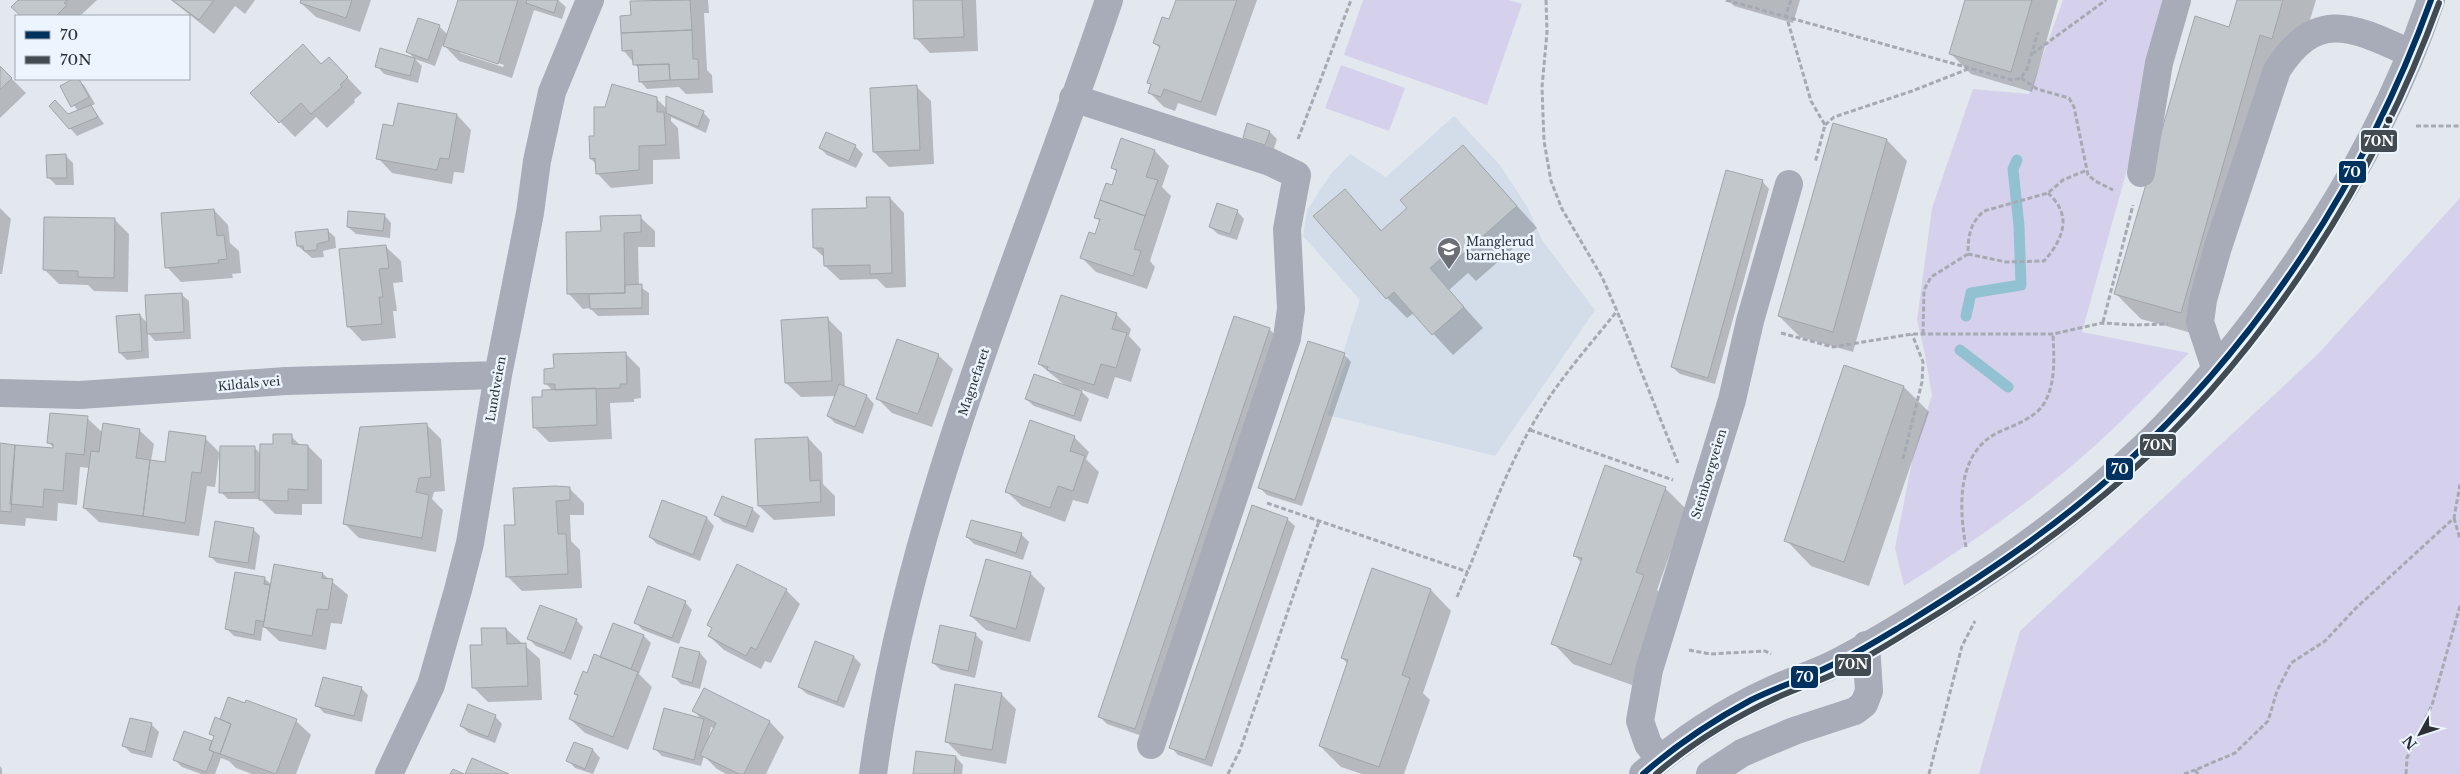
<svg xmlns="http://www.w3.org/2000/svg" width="2460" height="774" font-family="'Libre Baskerville',serif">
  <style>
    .built { fill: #d3dde9 }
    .green { fill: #d5d1ec }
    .shadow { fill: #0003; fill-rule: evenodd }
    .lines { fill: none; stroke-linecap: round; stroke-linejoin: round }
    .stream { stroke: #92c2d1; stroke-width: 11 }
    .building { fill: #c2c7cc; stroke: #a0a5a9 }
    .path { stroke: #a7a9b2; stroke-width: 3; stroke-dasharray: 5 2.5; stroke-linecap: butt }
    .minor { stroke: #a8abb8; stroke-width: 28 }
    .bus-1-casing { stroke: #ecf4fe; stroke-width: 10 }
    .bus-2-casing { stroke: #ecf4fe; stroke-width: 10 }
    .bus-1 { stroke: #003260; stroke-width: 6 }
    .bus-2 { stroke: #424a52; stroke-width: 6 }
    .bus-dot { fill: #2c3035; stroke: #ecf4fe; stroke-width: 2 }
    .labels { text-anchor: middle; stroke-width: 5; stroke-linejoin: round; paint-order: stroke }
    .poi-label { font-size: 12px; fill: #2c3035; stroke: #ecf4fe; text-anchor: start }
    .street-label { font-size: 12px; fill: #2c3035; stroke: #ecf4fe }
    .line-badge { stroke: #ecf4fe; stroke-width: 2 }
    .badge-label { font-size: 14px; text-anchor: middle; font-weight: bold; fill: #fff }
  </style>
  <rect width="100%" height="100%" fill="#e3e8ee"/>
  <path class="built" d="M1454,116L1500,165L1528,208L1542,240L1595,310L1495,456L1327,415L1348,355L1343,353L1360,300L1303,236L1307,210L1330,175L1350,154L1386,177Z"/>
  <path class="green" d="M1363,0H1509L1522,4L1487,105L1344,55Z
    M2063,0H2174L2082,332L2189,353C2148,394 2108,437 2062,474C2012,515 1959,551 1904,586L1895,548L1913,456L1932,395L1924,350L1917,320L1932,208L1973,89L2029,94Z
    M1341,65L1405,88L1389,131L1325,108Z
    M2460,198V774H1979L2020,631L2318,354Z"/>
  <path class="shadow" d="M20,0H97L80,16H23L13,7Z
    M171,0H255L245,14L235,6L214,34Z
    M302,0H371L360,32L316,17L301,3Z
    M459,0H558L566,7L562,19L534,10L512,78L459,61L443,44L435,66L415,59L408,52L439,26L448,35ZM460,50L504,65L503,67L460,53Z
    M661,0H708L709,13H704L707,70L712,75L713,93L686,94L679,87L647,89L640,81V70L623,50L632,16V2Z
    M914,0H976L978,51L930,53L916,38Z
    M1176,0H1257L1216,116L1178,103L1175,111L1164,107L1149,92L1152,86L1149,83L1161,49L1154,43L1170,21Z
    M1728,0H1800L1793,23L1734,6Z
    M1966,0H2058L2032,92L1971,74L1951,54Z
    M2238,0H2316L2297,63L2285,60L2206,337L2141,319L2116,294L2230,28Z
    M415,59L422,66L418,83L384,74L377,66Z
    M322,65L343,73L362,93L354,100L355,102L327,128L316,117L295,137L252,93Z
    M0,67L26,93L0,118Z
    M76,79L84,85L95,104L91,106L104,124L77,136L70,128L68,115L78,111L61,87Z
    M916,86L931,101L934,164L889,167L874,152Z
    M656,98L667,109L703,112L710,120L706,133L671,117V121L678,128L680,159L653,160V184L611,188L597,173L596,164L591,159L595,137L606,108Z
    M399,104L457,115L471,130L464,173L454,172L452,184L392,173L378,158L394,127Z
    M1248,125L1270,132L1277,139L1273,152L1251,145L1244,137Z
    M1122,140L1155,151L1169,166L1162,187L1171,196L1150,261L1155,267L1147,289L1096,272L1082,258L1096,235L1100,222L1096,217L1113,187L1117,172L1113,168Z
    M1887,140L1907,161L1853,352L1800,337L1779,316Z
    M855,146L863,154L856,168L827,155L820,148Z
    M1463,146L1537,228L1476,281L1468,273L1449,290L1483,328L1453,355L1414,313L1407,318L1387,298L1344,191L1382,231L1409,208Z
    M66,156L73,163L74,185H56L48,177Z
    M1762,181L1769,189L1715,384L1680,374L1672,367Z
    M890,198L904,213L906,287L886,288L877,279L840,280L825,266V258L814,248L868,209Z
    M0,208L11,219L2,274H0Z
    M214,210L228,225L230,243L239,251L241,273L232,274L233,278L181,282L167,267Z
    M1237,211L1244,219L1237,240L1218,234L1210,227Z
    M384,215L391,223L390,238L356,234L348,227Z
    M640,217L655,231V247H638L639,286L649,293V315L598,316L590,308L583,309L569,294L602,233Z
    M114,219L129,234L128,292L94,291L88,285L59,284L45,270Z
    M327,230L335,237L336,248L323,251L324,257L312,258L298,246Z
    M386,247L401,261L403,282L393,283L397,311H393L396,338L362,341L348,326Z
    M181,294L189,301L191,339L155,341L148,333L149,358L127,360L120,353L140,315L147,323Z
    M1062,296L1117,315L1131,329L1129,336L1141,349L1131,382L1115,377L1108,399L1079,389L1089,399L1081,422L1034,406L1026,399L1066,386L1039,364Z
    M828,319L842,333L845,388L867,396L874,404L863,434L835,423L828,416L836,396L801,397L786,383Z
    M1269,329L1277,336L1142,736L1107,724L1100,717Z
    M625,353L640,368L641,398L634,399V402L610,403L612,439L549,442L534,427L544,398L553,391L546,384L555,369Z
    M1344,354L1351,362L1302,506L1267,495L1259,487Z
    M938,355L953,369L932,427L892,413L877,398Z
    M1845,367L1904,387L1929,412L1869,586L1811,566L1786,540Z
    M87,418L103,433L139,430L154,444L151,461L166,463L205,438L221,454L254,447L261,454L291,436L301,446H308L322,460V504H302V515L275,514L260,499H228L221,492L219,455L215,487L207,486L199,536L99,522L84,508L90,468L80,467L77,505L58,503L57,521L26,518L25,526L0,524V444L55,449L49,443Z
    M426,424L441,439L445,491L434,492L432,499L443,510L436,552L359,538L344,523Z
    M1074,437L1089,452L1086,459L1099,472L1088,504L1073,500L1065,522L1022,506L1007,492Z
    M808,438L822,453L823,484L835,496V516L774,520L759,506Z
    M569,488L584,503V515H570L571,541L580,550L582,588L522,591L507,576L516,526Z
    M1665,488L1686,509L1657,590L1663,596L1632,685L1573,664L1553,643L1581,562L1574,555Z
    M663,502L707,518L714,526L700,561L657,544L650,537Z
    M752,509L760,516L753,533L723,522L716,515Z
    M1287,519L1295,526L1212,767L1178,755L1171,747Z
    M253,529L260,536L255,570L217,563L210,556Z
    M1021,534L1029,542L1023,560L974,544L967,537Z
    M986,561L1031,574L1045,588L1030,642L986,630L971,616Z
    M1373,570L1431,590L1451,611L1423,693L1430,700L1404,774H1362L1341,767L1320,746L1348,664L1342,658Z
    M323,574L348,595L342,624L331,623L326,650L279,641L263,626L261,641L234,636L227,629L264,578L272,585Z
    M786,590L800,604L771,663L765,661L761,669L724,650L709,636L713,629L708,625Z
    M685,602L692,610L679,644L643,630L636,623Z
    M576,620L583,627L571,660L536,646L529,639Z
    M506,629L540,659L542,700L488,702L473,687Z
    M975,634L983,642L975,678L941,670L933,663Z
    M644,636L651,643L639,674L652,687L628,750L585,733L570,719L579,697L575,694L601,658Z
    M681,648L700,653L707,661L700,689L681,684L674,677Z
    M854,657L861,664L844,708L807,694L799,687Z
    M361,688L368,695L362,722L324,713L317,705Z
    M704,689L770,722L784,737L766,774H726L717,769L704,756L701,766L662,756L654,748L702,720L694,711ZM711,727L715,729L708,741Z
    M1001,694L1016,709L1006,764L961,756L946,741Z
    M229,699L296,721L311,735L296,774H252L236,768L229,761L221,758L215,774H201L182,767L175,760L185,732L213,743L215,738L210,733L221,721Z
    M495,716L502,724L495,743L469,733L461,726Z
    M151,724L159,732L152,758L131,753L124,746Z
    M575,743L593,750L600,758L593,774L575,768L568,760Z
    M956,757L963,765L962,774H914Z
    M0,766L2,769V774H0Z"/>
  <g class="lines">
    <path class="stream" d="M1966,316L1971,293L2021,285L2019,226L2013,169L2017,160
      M1960,350L2008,387"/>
  </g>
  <path class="building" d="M18,0H68L64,3L67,5L56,16H21L11,7Z
    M172,0H214L199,20Z
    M301,0H352L346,18L300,3Z
    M458,0H518L498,64L443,46Z
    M527,0H558L554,13L526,3Z
    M690,0L692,30L621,33L620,16L631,15L630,1Z
    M913,0H962L964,37L914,39Z
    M1176,0H1237L1201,102L1164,89L1161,97L1148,93L1151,84L1147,83L1160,46L1153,43L1162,17L1169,19Z
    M1965,0H2032L2011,72L1949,54Z
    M2237,0H2283L2272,39L2260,35L2181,313L2114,294L2195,16L2229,27Z
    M418,18L440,25L428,60L406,52Z
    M692,30L693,59H698L699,79L670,80L669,64L633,65L632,50L622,51L621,33Z
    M303,44L321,64L329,57L348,77L340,85L342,87L311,114L301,103L279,123L250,93Z
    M380,48L415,58L410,76L375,67Z
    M669,64L670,80L639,82L638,65Z
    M0,66L12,78L0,90Z
    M73,79H79L89,97L71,107L60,86Z
    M612,84L657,97V112H664L666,145L639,146V170L596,174L595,158L590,159L589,136H594V107H605Z
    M917,85L920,150L873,152L870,88Z
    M666,96L704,111L698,127L666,113Z
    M55,100L68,114L91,105L98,117L69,129L49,106Z
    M398,103L457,114L449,159L440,158L437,170L376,159L383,124L393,126Z
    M1247,123L1270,131L1265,145L1243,138Z
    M1833,123L1887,139L1833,332L1778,316Z
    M826,132L856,145L849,161L819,148Z
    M1121,138L1155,150L1146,177L1158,180L1145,216L1100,200L1106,183L1112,185L1117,170L1111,168Z
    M1463,145L1517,206L1455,261L1448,252L1430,268L1464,307L1432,335L1394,292L1386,299L1313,216L1345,189L1381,231L1407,208L1400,200Z
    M66,154L67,178H47L46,155Z
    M1726,170L1763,180L1708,378L1671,367Z
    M866,197H890L892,273L870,274V265L824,266L823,248H813L812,209L867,208Z
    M1100,200L1145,216L1134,249L1141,251L1133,276L1080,258L1089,232L1095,234L1100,219L1094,218Z
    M1217,203L1238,210L1230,234L1209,227Z
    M214,209L217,236L224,235L227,259L218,260L219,263L165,268L161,213Z
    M348,211L385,214L383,231L347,227Z
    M641,215V232L624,233L625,293L567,294L566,232L601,231L600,216Z
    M44,217L115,218L114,278L78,277V271L43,270Z
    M328,229L329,241L317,244V250L304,251L303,246H297L295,232Z
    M386,245L389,268L379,269L383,297H379L382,324L347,327L339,249Z
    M642,284V308L590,309L589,294L625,293V285Z
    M182,293L184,332L147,334L145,295Z
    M1061,295L1117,313L1112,329L1127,333L1116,368L1101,364L1094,385L1047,370L1048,367L1038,364Z
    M140,314L142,351L119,353L116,316Z
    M1234,316L1270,328L1135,729L1098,717Z
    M828,317L832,381L785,383L781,320Z
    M897,339L939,354L918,414L876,399Z
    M1308,341L1345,353L1295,500L1258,488Z
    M626,352L627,384H620V388L555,390V384H544V369L554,368L553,354Z
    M1844,365L1904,386L1844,562L1784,541Z
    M1034,374L1082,391L1074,416L1025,399Z
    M839,384L867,395L855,427L827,416Z
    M596,388L597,425L533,428L532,397H542V390Z
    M50,413L88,416L84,455L66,453L63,491L44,489L43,507L10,504L15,445L53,448V444L47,443Z
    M1030,420L1075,436L1070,451L1085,456L1073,491L1058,486L1050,508L1005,492Z
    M103,423L140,429L136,458L150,460L143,516L83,508L91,451L99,452Z
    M427,423L431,477L419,478L416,492L429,495L422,538L343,524L360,427Z
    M169,431L206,436L201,473L192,472L185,523L143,516L150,460L165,462Z
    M273,434H292V444L308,445V490L288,489V501L259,500L260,444H273Z
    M808,437L810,481L820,480L821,502L758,506L755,439Z
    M0,443L15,445L11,512L0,511Z
    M220,446H255V492L219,493Z
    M1605,465L1666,487L1636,572L1644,575L1611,665L1551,644L1582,558L1573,556Z
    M555,486L570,487V500L556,501L558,534H566L568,574L506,577L504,525H515L513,488Z
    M722,496L753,508L746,527L714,515Z
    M662,500L707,517L693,555L649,537Z
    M1252,505L1288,518L1205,760L1169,748Z
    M971,520L1022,533L1016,553L966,537Z
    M215,521L254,528L248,563L209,557Z
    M986,559L1031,572L1016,629L970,616Z
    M274,564L323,573L322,578L333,579L328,610L317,609L312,636L263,627Z
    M737,564L787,589L756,650L751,647L746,656L708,636L712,628L707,625Z
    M1372,568L1431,589L1402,675L1410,678L1379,767L1319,746L1348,660L1341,658Z
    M235,572L265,577L264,584L270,585L264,622L256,620L254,635L225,629Z
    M648,586L686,601L672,638L634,623Z
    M540,605L577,619L564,653L527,639Z
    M613,623L644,635L631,669L600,657Z
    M940,625L976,633L968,671L932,663Z
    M481,628H506L507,644L526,643L528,686L472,688L470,645H482Z
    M815,641L854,656L837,702L798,687Z
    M680,647L700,652L692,683L672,677Z
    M594,654L638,672L613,737L569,719L578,695L574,694L583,671L587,673Z
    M323,677L362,687L354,716L315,706Z
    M955,684L1002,693L992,750L945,742Z
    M704,688L770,721L744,774H739L700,755L716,723L692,711Z
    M228,697L245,703L246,700L297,719L276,774L220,754L231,724L220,719Z
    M468,704L496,715L488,737L460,726Z
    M664,708L704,719L694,760L653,749Z
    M215,717L231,724L220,754L209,750L214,736L209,734Z
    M130,718L152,723L145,752L122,746Z
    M184,731L212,741L209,750L214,752L206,772L173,760Z
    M574,742L593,749L585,769L566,761Z
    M916,751L956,756L954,774H913Z
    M472,758L509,774H465Z
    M453,769L464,774H450Z"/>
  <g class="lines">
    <path class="path" d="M1546,0L1547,32L1542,87L1544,141L1551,181L1562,209L1602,277L1617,311L1678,463
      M1726,0L2012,80L2021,78L2027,69L2038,32
      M1791,0L1786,15L1811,101L1825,125L1815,163
      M2032,54L2106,0
      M2021,78L2037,89L2069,98L2074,107L2088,175L2095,181L2113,190
      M1825,125L1834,117L1912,91L1968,69
      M2416,126H2460
      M1298,139L1351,0
      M2048,193C2052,197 2058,203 2060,209C2069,227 2056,248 2044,261L2006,262L1968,254C1968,236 1970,223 1984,211L2048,193L2063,180L2087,170
      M2103,322L2133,205
      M1781,333L1833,347L1912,334H2053L2102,323L2136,325L2168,324
      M1923,334L1924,290L1931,277L1968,254
      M1530,430L1673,480
      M1903,459L1922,382L1923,362L1912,334
      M1267,503L1468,572
      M2454,518L2460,539
      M1966,547C1959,509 1956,454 1997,433C2014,425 2035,419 2045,402C2056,381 2054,357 2053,334
      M1457,597C1483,537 1503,473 1537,417C1559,379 1590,345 1617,311
      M1689,650L1710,654L1765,651L1771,654
      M1228,774L1240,750L1319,521
      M1929,774L1962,646L1975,621
      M2184,774L2195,770
      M2198,774L2195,770L2235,753L2268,721L2277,691L2291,663L2325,641L2356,608L2454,518L2460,484
      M2406,774L2407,758L2432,705L2460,606"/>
    <path class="minor" d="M1073,98L1270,162L1297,175L1287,229L1291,309L1287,338L1151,745
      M2141,173L2159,63L2177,0
      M2216,370L2200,322L2203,300L2218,247L2277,70C2317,7 2354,28 2410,53
      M0,393L80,395L286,381L498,375
      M1660,759L1648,744L1640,721L1649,670L1732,400L1750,321L1789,184
      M389,774L431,685L458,590L470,543L498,375L530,213L537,161L552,92L590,0
      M873,774C908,508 1024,253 1109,0
      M1643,774C1680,741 1726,711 1772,690C1791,681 1811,675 1830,666C1870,646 1910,621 1948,597C2018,554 2084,504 2143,448C2179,414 2211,376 2242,337C2321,236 2390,123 2431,0
      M1710,774L1742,753L1794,731L1855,711L1864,704L1869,691L1866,645"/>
    <g class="bus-1-casing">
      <path id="bus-1" d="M1643,774C1676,745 1712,721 1751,700C1777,687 1804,679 1830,666C1856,654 1880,639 1905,624C1981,577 2055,528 2122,467C2261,341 2367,176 2431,0"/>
    </g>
    <g class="bus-2-casing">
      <path id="bus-2" d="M1656,774C1692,743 1733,718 1776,698C1795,689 1815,683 1834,674C1859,662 1884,647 1908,632C1984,586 2058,536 2125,477C2266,351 2375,179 2439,3"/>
    </g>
    <use href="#bus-1" class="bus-1"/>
    <use href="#bus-2" class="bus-2"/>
  </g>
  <defs>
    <g id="school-pin" transform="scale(1.25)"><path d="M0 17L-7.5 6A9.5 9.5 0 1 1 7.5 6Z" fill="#6c7076" stroke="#ecf4fe"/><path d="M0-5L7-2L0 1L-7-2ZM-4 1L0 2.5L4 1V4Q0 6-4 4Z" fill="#fff"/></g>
  </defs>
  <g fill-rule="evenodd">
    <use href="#school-pin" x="1449" y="249"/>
  </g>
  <circle class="bus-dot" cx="2389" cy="120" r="4.5"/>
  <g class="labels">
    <g class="poi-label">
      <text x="1466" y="246">Manglerud<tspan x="1466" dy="14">barnehage</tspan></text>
    </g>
    <g class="street-label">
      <text transform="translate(974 382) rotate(-71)" y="4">Magnefaret</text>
      <text transform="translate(249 384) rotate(-5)" y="4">Kildals vei</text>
      <text transform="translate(496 389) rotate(-80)" y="4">Lundveien</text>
      <text transform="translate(1709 474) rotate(-73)" y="4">Steinborgveien</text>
    </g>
  </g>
  <g class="line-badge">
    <rect x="2360" y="129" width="38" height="24" rx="5" fill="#424a52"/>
    <rect x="2338" y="160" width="29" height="24" rx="5" fill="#003260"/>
    <rect x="2139" y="433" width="38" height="24" rx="5" fill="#424a52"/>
    <rect x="2105" y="457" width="29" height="24" rx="5" fill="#003260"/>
    <rect x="1834" y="653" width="38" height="24" rx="5" fill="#424a52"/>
    <rect x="1790" y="665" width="29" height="24" rx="5" fill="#003260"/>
  </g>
  <g class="badge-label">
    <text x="2379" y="146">70N</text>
    <text x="2352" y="177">70</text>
    <text x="2158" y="450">70N</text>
    <text x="2120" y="474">70</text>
    <text x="1853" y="669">70N</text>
    <text x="1805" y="682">70</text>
  </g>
  <rect x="15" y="15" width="175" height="65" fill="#ecf4fe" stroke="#9fa6ae"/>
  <rect x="25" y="31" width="25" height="8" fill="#003260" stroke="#9fa6ae"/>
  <text x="60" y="40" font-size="15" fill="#2c3035">70</text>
  <rect x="25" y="56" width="25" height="8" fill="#424a52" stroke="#9fa6ae"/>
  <text x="60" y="65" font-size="15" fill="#2c3035">70N</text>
  <g transform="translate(2420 734) rotate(230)" stroke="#ecf4fe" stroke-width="4" paint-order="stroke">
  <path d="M0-4L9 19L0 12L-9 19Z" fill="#2c3035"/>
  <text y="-8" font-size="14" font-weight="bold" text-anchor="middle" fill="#2c3035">N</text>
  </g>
</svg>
